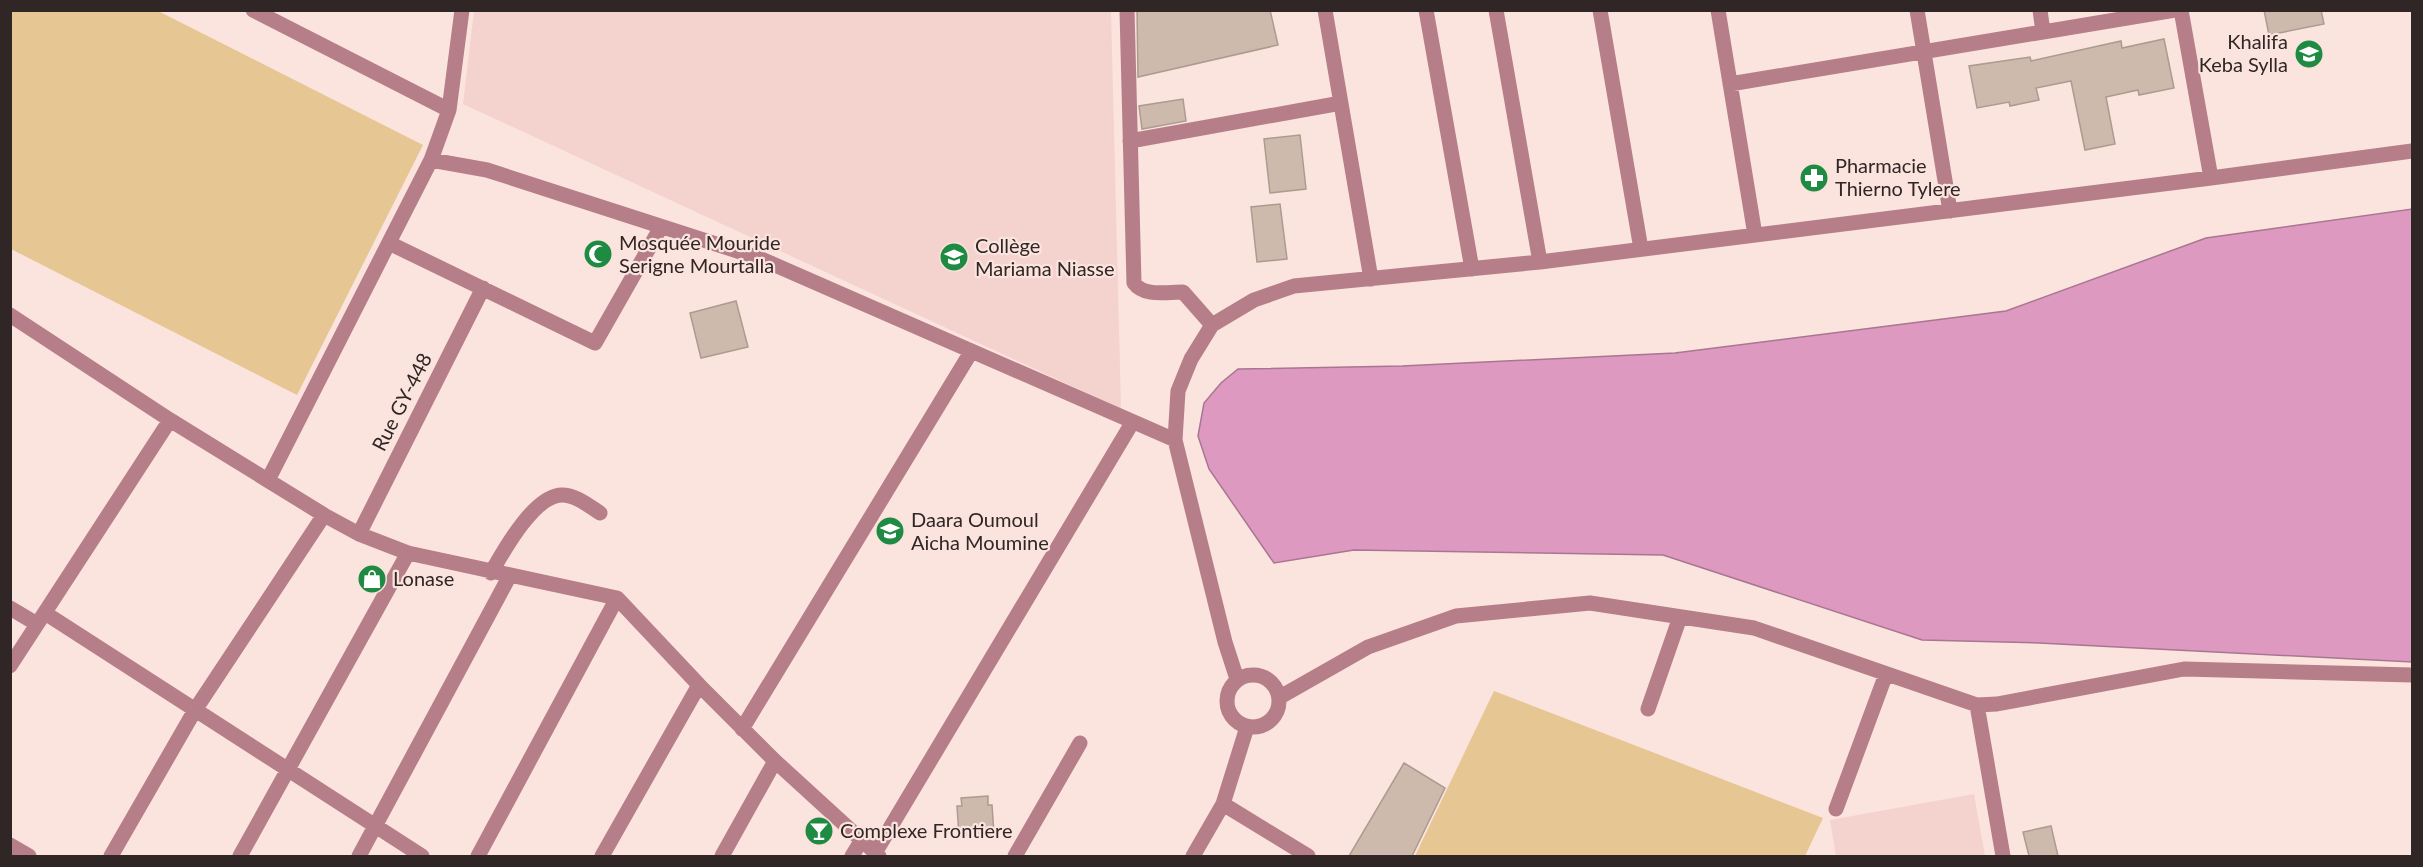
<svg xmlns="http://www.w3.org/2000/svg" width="2423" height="867" font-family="Lato,sans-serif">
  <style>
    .built { fill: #f4d3ce }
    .garden { fill: #e6c693 }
    .water { fill: #dd99bf; stroke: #a97691; stroke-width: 1.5 }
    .building { fill: #cdbaad; stroke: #ad9b8f; stroke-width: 1.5 }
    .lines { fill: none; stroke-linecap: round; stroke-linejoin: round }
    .minor { stroke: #b57e88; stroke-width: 15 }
    .labels { text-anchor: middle; stroke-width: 4.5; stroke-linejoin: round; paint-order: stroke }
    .poi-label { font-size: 20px; fill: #2f2625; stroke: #fbe3de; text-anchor: start }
    .street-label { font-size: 20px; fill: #2f2625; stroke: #fbe3de }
  </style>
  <rect width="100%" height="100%" fill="#fbe3de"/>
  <path class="built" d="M474,11H1111L1121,409L463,104Z
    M1974,794L1985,856H1836L1830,820Z"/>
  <path class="garden" d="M10,11H158L423,145L297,395L11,249Z
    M1494,691L1823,818L1805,856H1415Z"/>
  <path class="water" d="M2412,209V662L2039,643L1922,640L1663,555L1354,550L1274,563L1209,469L1198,436L1204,403L1221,383L1238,369L1402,366L1675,353L2006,311L2206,238Z"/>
  <path class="building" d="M1137,10H1270L1278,45L1138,77Z
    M2264,10H2321L2324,24L2269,35Z
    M2164,39L2174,88L2139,95L2138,90L2106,97L2115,144L2085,150L2071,81L2036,88L2039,100L2010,106L2009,102L1977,108L1969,66L2030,57L2031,61L2121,41L2122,48Z
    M1183,99L1186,121L1142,129L1139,106Z
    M1300,135L1306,189L1270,193L1264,139Z
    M1280,204L1287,259L1257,262L1251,207Z
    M736,301L748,347L701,358L690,313Z
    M1404,763L1445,788L1412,856H1349Z
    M988,796V805H992L994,834L959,836L957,806H962L961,798Z
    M2051,826L2058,856H2029L2023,832Z"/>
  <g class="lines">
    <path class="minor" d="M253,10L449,110
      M1127,10L1134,283C1144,297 1166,292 1183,292L1212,325
      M1325,10L1371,279
      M1426,10L1472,269
      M1496,10L1540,262
      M1600,10L1641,249
      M1718,10L1755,235
      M1917,10L1950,211
      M2040,10L2043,32
      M2181,10L2211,178
      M1730,84L2175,10
      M1130,141L1341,103
      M431,160L487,170L759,258L1175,440
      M389,243L595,343L661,227
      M10,315L170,420L324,515L359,534L408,553L617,598L699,685L775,761L879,856
      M268,480L431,160L449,110L462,10
      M359,534L483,288
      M491,573C503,552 534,495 562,495C576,495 589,506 600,513
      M10,608L37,624
      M45,613L422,856
      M10,666L170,420
      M1227 701a26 26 0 1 1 52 0a26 26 0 1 1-52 0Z
      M1237,679L1225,642L1175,440L1178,391L1191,359L1212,325L1254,300L1294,286L1540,262L2211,178L2412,151
      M1280,697L1368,647L1456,616L1590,603L1754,628L1977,705L1997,704L2184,669L2412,675
      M1977,705L2003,856
      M1648,709L1680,617
      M742,729L971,352
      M1223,804L1308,856
      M1836,809L1886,674
      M10,845L29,856
      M875,853L1132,423
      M111,856L195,710L324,515
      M240,856L408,553
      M359,856L509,577
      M478,856L617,598
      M602,856L699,685
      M722,856L775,761
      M852,856L861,841
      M1015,856L1080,743
      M1193,856L1223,804L1247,727"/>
  </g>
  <defs>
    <g id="school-disc" transform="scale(1.5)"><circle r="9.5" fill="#1f8a41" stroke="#fbe3de"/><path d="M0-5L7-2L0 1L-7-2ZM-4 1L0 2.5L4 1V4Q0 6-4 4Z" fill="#fff"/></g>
    <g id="pharmacy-disc" transform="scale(1.5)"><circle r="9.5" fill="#1f8a41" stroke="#fbe3de"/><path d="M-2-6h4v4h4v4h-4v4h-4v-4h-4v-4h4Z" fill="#fff"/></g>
    <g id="mosque-disc" transform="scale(1.5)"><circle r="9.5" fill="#1f8a41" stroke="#fbe3de"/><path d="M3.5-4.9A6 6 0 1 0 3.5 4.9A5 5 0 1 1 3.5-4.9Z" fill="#fff"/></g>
    <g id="shop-disc" transform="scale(1.5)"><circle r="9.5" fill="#1f8a41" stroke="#fbe3de"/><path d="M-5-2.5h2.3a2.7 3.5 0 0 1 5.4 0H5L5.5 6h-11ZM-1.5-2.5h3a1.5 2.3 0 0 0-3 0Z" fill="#fff"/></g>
    <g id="bar-disc" transform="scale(1.5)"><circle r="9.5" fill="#1f8a41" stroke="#fbe3de"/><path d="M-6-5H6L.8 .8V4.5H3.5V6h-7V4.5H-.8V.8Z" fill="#fff"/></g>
  </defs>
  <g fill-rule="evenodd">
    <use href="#school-disc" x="2309" y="54"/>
    <use href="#pharmacy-disc" x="1814" y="178"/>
    <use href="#mosque-disc" x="598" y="254"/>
    <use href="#school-disc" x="954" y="257"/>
    <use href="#school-disc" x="890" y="531"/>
    <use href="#shop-disc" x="372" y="579"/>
    <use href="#bar-disc" x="819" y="831"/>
  </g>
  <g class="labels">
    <g class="poi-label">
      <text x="2288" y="49" text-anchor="end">Khalifa<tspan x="2288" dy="23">Keba Sylla</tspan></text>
      <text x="1835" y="173">Pharmacie<tspan x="1835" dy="23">Thierno Tylere</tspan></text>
      <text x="619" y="250">Mosquée Mouride<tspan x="619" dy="23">Serigne Mourtalla</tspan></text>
      <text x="975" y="253">Collège<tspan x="975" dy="23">Mariama Niasse</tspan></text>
      <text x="911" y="527">Daara Oumoul<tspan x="911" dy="23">Aicha Moumine</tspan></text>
      <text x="393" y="586">Lonase</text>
      <text x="840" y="838">Complexe Frontiere</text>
    </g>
    <g class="street-label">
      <text transform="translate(402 402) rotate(-63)" y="7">Rue GY-448</text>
    </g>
  </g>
  <rect width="2423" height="867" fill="none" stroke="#2f2625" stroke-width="24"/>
</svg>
